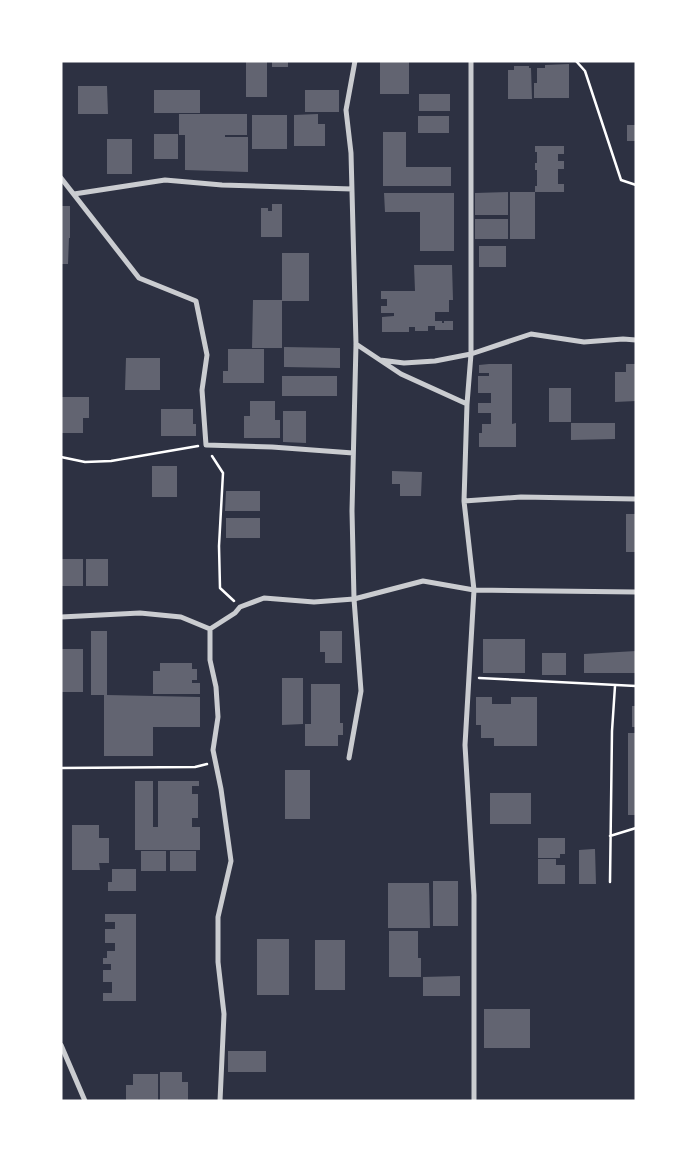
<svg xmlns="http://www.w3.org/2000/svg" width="697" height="1162" font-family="'IBM Plex Sans',sans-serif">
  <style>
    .building { fill: #626471 }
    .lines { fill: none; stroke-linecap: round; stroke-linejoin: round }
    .path { stroke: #fff; stroke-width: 2.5 }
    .minor { stroke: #caccd0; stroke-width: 5 }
  </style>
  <rect width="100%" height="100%" fill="#2d3142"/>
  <path class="building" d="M246,61H267V97H246Z
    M272,61H288V67H272Z
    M380,61H409V94H380Z
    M569,64V98H534V83H537V68H545V65Z
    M514,66H529V68H531L532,99H508V70H514Z
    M78,86H107L108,114H78Z
    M154,90H200V113H154Z
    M305,90H339V112H305Z
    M419,94H450V111H419Z
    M179,114H247V135H225V137H248V172L185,170V135H179Z
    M318,114V124H325V146H294V115Z
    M252,115H287V149H252Z
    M418,116H449V133H418Z
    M627,125H636V141H627Z
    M383,132H406V167H451V186H383Z
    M154,134H178V159H154Z
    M107,139H132V174H107Z
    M535,146H564V154H558V161H564V169H558V184H564V192H535V186H537V170H535V163H537V152H535Z
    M508,192V215H475V193Z
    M510,192H535V239H510Z
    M384,193H454V251H420V212H385Z
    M272,204H282V237H261V208H268V211H272Z
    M61,206H70V238H69L68,264H61Z
    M475,219H508V239H475Z
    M479,246H506V267H479Z
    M282,253H309V301H282V348H252L253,300H282Z
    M414,265H452L453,300H449V312H435V321H442V323H444V321H453V330H435V326H428V331H415V327H409V332H382V317L394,316V313H381V306H387V299H381V291H415Z
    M284,347L340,348V368L284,367Z
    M228,349H264V383H223V371H228Z
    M126,358H160V390H125Z
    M489,364H512V424L516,423V447H479V433H482V424H491V413H478V403H491V393H478V376H489V373H479V365Z
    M626,364H636V401L615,402V372H626Z
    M282,376H337V396H282Z
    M549,388H571V422H549Z
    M61,397H89V418H83V433H61Z
    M250,401H275V420H280V438H244V416H250Z
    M161,409H193V424H196V436H161Z
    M283,411H306V443L283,442Z
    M571,423H615V439L571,440Z
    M152,466H177V497H152Z
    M392,471L422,472L421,496H400V484H392Z
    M226,491H260V511H225Z
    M626,514H636V552H626Z
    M226,518H260V538H226Z
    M62,559H83V586H62Z
    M86,559H108V586H86Z
    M91,631H107V695L200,697V727H153V756H104V695H91Z
    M320,631H342V663H325V652H320Z
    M483,639H525V673H483Z
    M62,649H83V692H62Z
    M636,651V673H584V654Z
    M542,653H566V675H542Z
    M160,663H192V669H197V680H192V683H200V694H153V671H160Z
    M282,678H303V724L282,725Z
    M311,684H340V723H343V735H338V746H305V724H311Z
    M476,697H492V704H511V697H537V746H494V738H481V725H476Z
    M632,706H636V727H632Z
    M628,733H636V815H628Z
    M285,770H310V819H285Z
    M135,781H153V827H158V781H199V786H192V794H198V818H192V827H200V850H135Z
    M490,793H531V824H490Z
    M72,825H99V838H109V863H99L100,870H72Z
    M538,838H565V854H560V858H538Z
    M593,849H595L596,884H579V850Z
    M141,851H166V871H141Z
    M170,851H196V871H170Z
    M538,859H556V865H565V884H538Z
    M112,869H136V891H108V882H112Z
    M433,881H458V926H433Z
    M388,883H429L430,928H388Z
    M105,914H136V1001H103V993H112V982H103V970H111V964H103V958H107V951H115V943H105V929H115V922H105Z
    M389,931H418V958H421V977H389Z
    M257,939H289V995H257Z
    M315,940H345V990H315Z
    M460,976V996H423V977Z
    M484,1009H530V1048H484Z
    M228,1051H266V1072H228Z
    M160,1072H182V1082H188V1101H160Z
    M133,1074H158V1101H126V1085H133Z"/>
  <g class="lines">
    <path class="path" d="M576,61L585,71L621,180L636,185
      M212,456L223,473L219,546L220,588L234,601
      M61,457L85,462L111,461L198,446
      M479,678L636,686
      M61,768L195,767L207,764
      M610,836L636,828
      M610,882L612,731L615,686"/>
    <path class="minor" d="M471,61V354L467,404L464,501L474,590L465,745L474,895V1101
      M61,178L139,278L196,301L207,355L202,390L206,445L272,447L353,453
      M74,194L165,180L222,185L352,189
      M356,344L401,374L467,404
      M380,360L404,363L435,361L471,354L531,334L584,342L623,339L636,340
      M464,501L521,497L636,499
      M61,617L140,613L181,617L210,629L235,613L240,607L264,598L314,602L354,599L423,581L474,590L636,592
      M210,629V660L216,687L218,717L213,750L221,789L231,861L218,917V962L224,1014L220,1101
      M349,758L361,691L354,599L352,511L356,344L351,153L346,110L355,61
      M61,1045L85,1101"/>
  </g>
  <rect width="697" height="1162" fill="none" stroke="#ffffff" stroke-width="125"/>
</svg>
